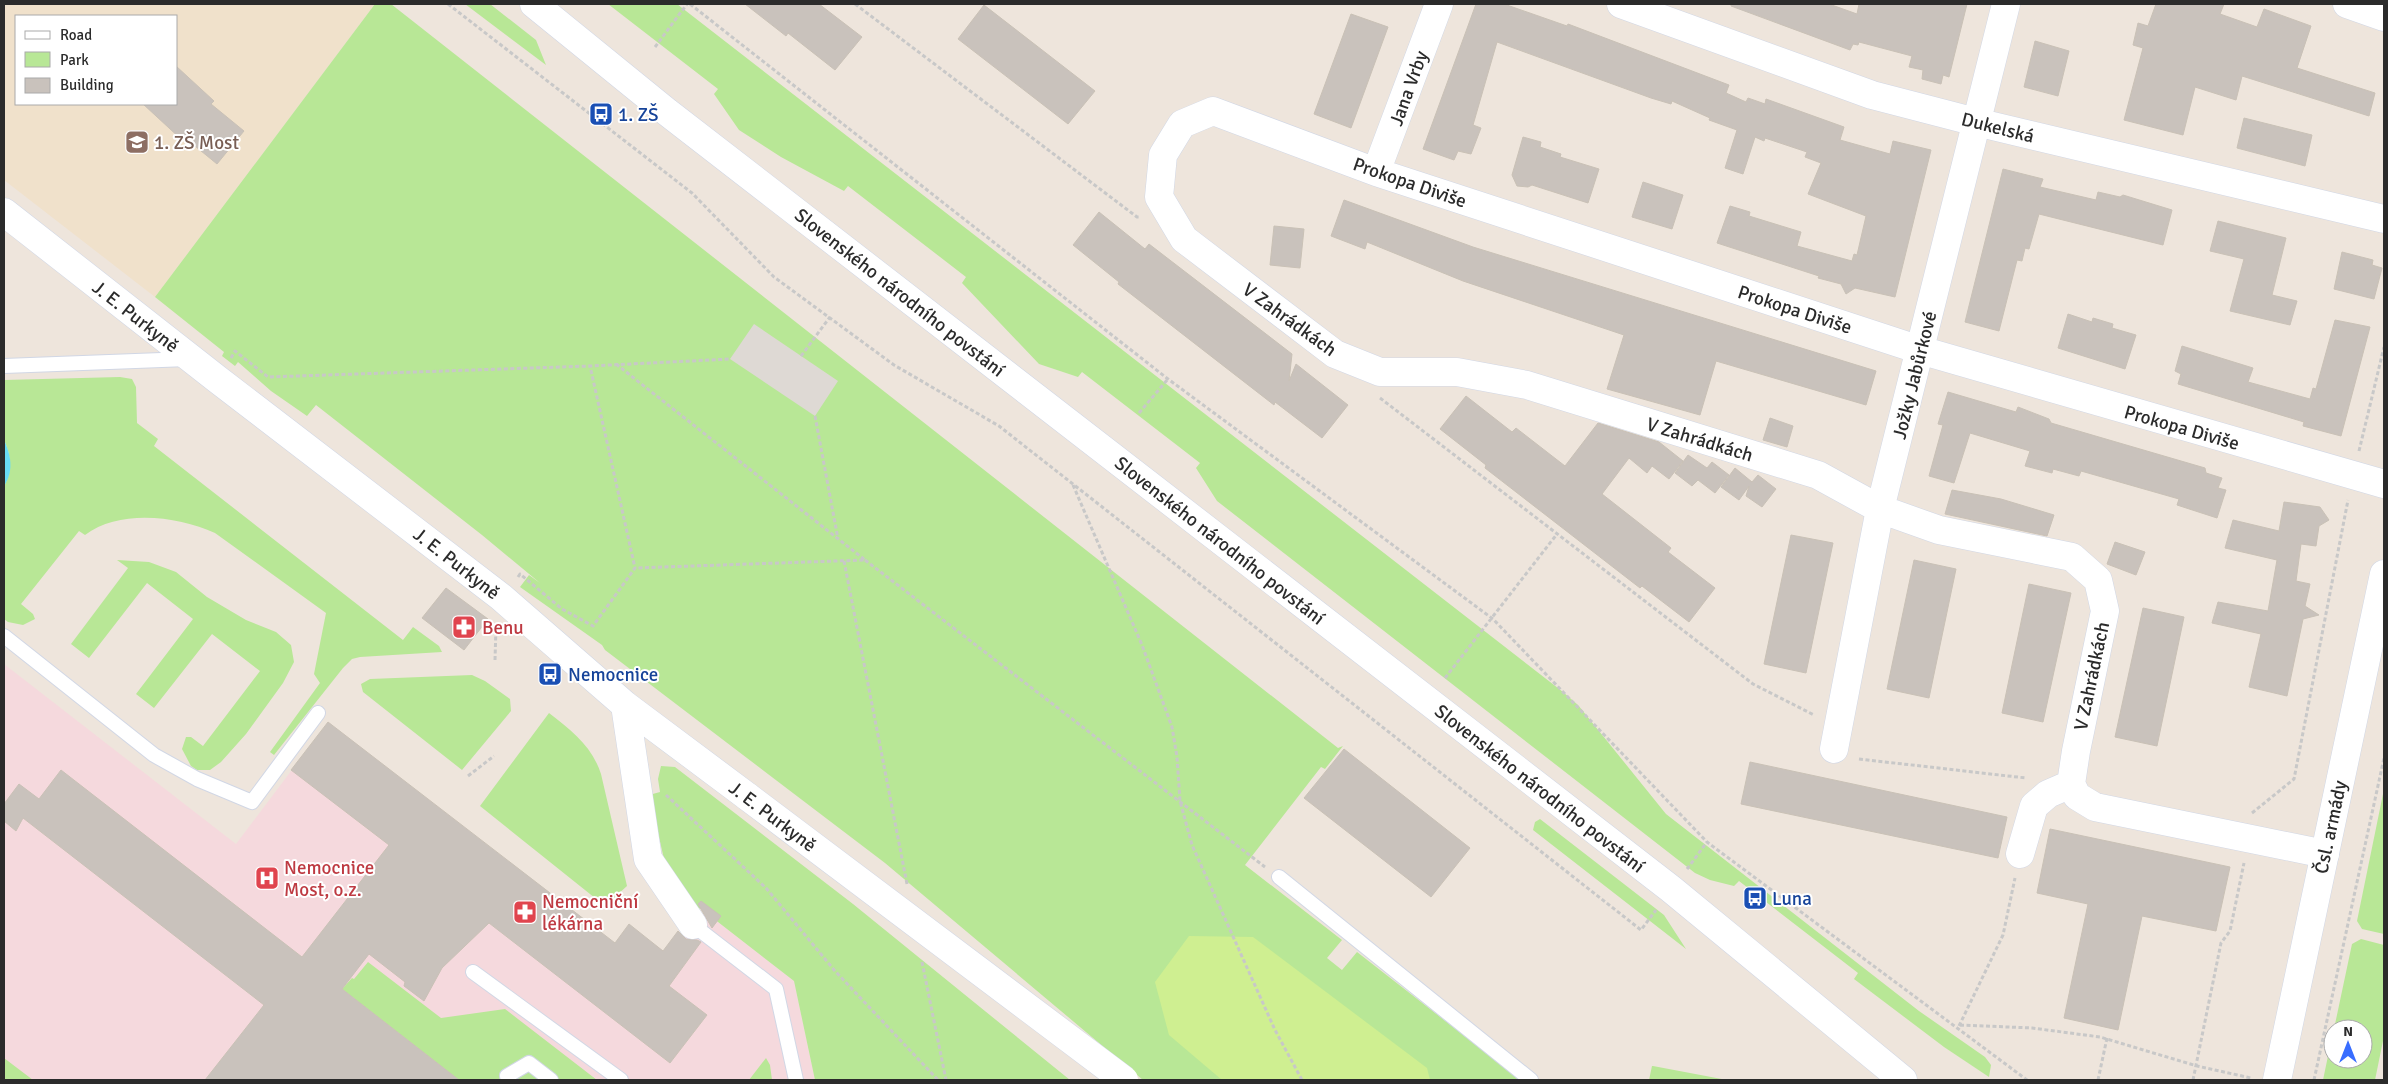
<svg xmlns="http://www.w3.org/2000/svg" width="2388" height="1084" font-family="Signika,sans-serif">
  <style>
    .education { fill: #f0e1cb; fill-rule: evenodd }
    .medical { fill: #f5d9dd }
    .green { fill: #b8e796 }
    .pitch { fill: #cfef91 }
    .plaza { fill: #ded9d4 }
    .water { fill: #69dcf6 }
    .building { fill: #c9c2bc; stroke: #c9c1b6 }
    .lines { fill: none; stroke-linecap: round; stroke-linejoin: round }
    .lane-casing { stroke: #d1d7e5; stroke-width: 16 }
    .street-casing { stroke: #d1d7e5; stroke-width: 29 }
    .secondary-casing { stroke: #d1d7e5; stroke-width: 29 }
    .path { stroke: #c8c8c8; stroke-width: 3; stroke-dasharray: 4 2.5; stroke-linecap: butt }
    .lane { stroke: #fff; stroke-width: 14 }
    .street { stroke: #fff; stroke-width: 28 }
    .secondary { stroke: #fff; stroke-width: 28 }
    .street-bridge-casing { stroke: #d1d7e5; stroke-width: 29; stroke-linecap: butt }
    .street-bridge { stroke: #fff; stroke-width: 28 }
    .labels { text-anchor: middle; stroke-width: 4; stroke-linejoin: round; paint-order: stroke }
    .street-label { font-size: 19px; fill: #2b2b2b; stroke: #fff }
    .transit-label { font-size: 19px; fill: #164399; stroke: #fff; text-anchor: start }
    .education-label { font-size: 19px; fill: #785e54; stroke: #fff; text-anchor: start }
    .health-label { font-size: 19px; fill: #be3a42; stroke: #fff; text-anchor: start }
  </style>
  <rect width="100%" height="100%" fill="#eee5dc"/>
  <path class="education" d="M4,4H375L155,297L4,180ZM16,16H176V104H16Z"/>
  <path class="medical" d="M4,664L236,844L328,722L615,944L629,926L669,955L705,912L794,981L815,1080H4Z"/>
  <path class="green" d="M375,4H391L1338,748L1343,746L1325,769L1321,767L1245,865L1342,940L1327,958L1342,970L1357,952L1521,1080H1143L885,863L605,650L602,645L520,587L529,575L540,583L482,535L316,405L307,416L271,391L238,362L235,366L222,356L224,352L155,297Z
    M465,4H490L536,40L546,65Z
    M608,4H677L1563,692L1578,705L1666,814L1919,1011L1985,1057L1991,1065L1989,1077L1944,1047L1854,979L1858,973L1739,881L1734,886L1710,880L1695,873L1217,501L1196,468L1200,463L1082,372L1078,377L1039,364L962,283L966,277L848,186L844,191L781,157L739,130L714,94L718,89Z
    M120,377L132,379L136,387L137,423L158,439L154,446L403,640L413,627L439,646L442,652L360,657L352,659L343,668L274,755L270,752L320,683L314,674L326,613L215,533C177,516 120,509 85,535L79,531L21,604L33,614L35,619L23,625L8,622L4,619V486C13,471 11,455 4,440V380Z
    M117,560L149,562L176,572L207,597L246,620L276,632L291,645L294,662L283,683L246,734L221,762L210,770H197L191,766L182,749L186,737H191L203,746L260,671L212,634L154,708L136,694L193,619L147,583L89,658L71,644L128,568Z
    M472,675L485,681L510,699L511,711L462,770L363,692L361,684L370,679Z
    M549,713C572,731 592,746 601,774L627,886L605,906L480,806Z
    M661,766L675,767L853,904L1070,1080H815L794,981L700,908L698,910L665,863L649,795L660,792L658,779Z
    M2384,789V934L2362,929L2357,921Z
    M1540,819L1664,915L1686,949L1533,830L1535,822Z
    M2361,939L2384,945V1036L2375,1080H2323L2333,1032V1059H2363V1029H2334L2352,944Z
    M368,962L441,1018L505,1009L597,1080H459L342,989L352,978L354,979Z
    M4,1058L33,1080H4Z
    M766,1058L770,1065L772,1080H749Z
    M1652,1066H1653L1727,1080H1649Z"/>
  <path class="pitch" d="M1189,936L1253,937L1427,1068L1430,1080H1222L1169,1035L1155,982Z"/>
  <path class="plaza" d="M754,324L838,381L815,416L730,359Z"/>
  <path class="water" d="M4,440C11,455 14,471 4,486Z"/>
  <path class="building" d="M745,4H819L862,37L835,70L788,33L786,36Z
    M1476,4H1504L1567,26L1568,24L1729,85L1726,93L1746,102L1748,98L1765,104L1766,99L1844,127L1840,140L1890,154L1893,141L1931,150L1895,297L1855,288L1846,294L1841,284L1818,278L1819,276L1717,243L1730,206L1750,212L1749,216L1801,232L1797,246L1852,261L1854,254L1857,255L1866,216L1808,194L1821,163L1805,157L1807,152L1765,138L1764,141L1755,137L1743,174L1725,168L1737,130L1709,120L1710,118L1672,101L1671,104L1651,98L1497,42L1473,125L1481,128L1471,154L1458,151L1454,160L1423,149Z
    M1731,4H1829L1857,14L1859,4H1967L1949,77L1943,75L1941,84L1922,79L1923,70L1909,67L1912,56L1859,42L1858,45L1853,44L1850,50L1731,6Z
    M2156,4H2224L2220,14L2257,27L2264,9L2311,26L2297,68L2375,93L2369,116L2242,76L2236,100L2195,87L2183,135L2124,120L2143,48L2133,45L2138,23L2148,26Z
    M984,5L1095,91L1068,124L958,39Z
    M1351,14L1388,27L1351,128L1314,114Z
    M2035,41L2069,51L2058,96L2024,87Z
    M176,66L214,101L211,104L244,131L217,164L184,137L182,140L143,104H176Z
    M2244,118L2312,135L2305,166L2237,148Z
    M1523,137L1541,142L1540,147L1561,154L1560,157L1599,169L1588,203L1532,185L1528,187L1517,186L1512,175Z
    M2003,169L2043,179L2040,187L2096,200L2098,192L2120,197L2123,195L2172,210L2163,245L2039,214L2029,249L2025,248L2022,261L2017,260L1999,331L1965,322Z
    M1643,182L1683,195L1672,229L1632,217Z
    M1344,200L1473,247L1876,371L1866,405L1716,361L1700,415L1607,389L1624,335L1463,281L1367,242L1365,249L1331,236Z
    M1099,212L1145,249L1149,244L1292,354L1289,381L1296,364L1348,405L1322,438L1275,402L1274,405L1118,284L1119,282L1073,245Z
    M2218,221L2286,238L2272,295L2297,301L2290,325L2230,311L2244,259L2210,251Z
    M1274,226L1304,229L1300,268L1270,265Z
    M2342,252L2373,260L2372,265L2382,268L2374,299L2334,289Z
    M2068,314L2092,322L2093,318L2113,324L2112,328L2136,335L2125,369L2058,348Z
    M2335,320L2370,327L2341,436L2303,426L2304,422L2178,384L2181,374L2175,371L2182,346L2253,368L2248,382L2310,399L2313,388L2316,389Z
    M1948,392L2016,412L2018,407L2049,419L2051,423L2205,468L2206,473L2222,478L2218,488L2226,490L2217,518L2177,505L2179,499L2081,471L2079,476L2053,469L2052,473L2025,466L2030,451L1970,433L1954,483L1929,476L1943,425L1938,424Z
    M1466,396L1512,432L1516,428L1565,466L1598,423L1659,442L1683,461L1669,479L1652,466L1647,473L1629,458L1602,494L1671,548L1668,552L1715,588L1689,622L1642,586L1640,588L1485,468L1486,465L1440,429Z
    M1770,418L1793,426L1787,447L1763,440Z
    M1688,455L1707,468L1712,462L1729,475L1715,493L1698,480L1692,486L1675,473Z
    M1735,468L1752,482L1758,475L1776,489L1762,507L1746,496L1749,486L1739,500L1721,487Z
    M1952,490L2001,499L2054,515L2047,536L1945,514Z
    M2284,502L2320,507L2329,520L2319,526L2316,546L2301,544L2296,581L2310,584L2305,606L2319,615L2303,619L2287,696L2249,687L2261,634L2212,623L2218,602L2268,611L2277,560L2225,548L2233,520L2279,531Z
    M1791,535L1833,543L1806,673L1764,664Z
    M2115,542L2145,552L2136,575L2107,564Z
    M1914,560L1956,569L1929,698L1887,689Z
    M2029,584L2071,593L2043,722L2002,713Z
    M446,588L488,619L464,650L422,618Z
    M2143,608L2184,617L2157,746L2115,737Z
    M328,722L615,943L629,924L663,951L678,931L686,939L697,940L701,942L669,986L707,1015L670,1063L489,923L442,968L424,1001L404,986L405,982L369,954L342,989L459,1080H205L264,1005L23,818L16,831L4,821V804L19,784L39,799L61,770L302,957L389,845L291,770Z
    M1344,749L1470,848L1431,897L1304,798Z
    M1750,762L2007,817L1998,858L1741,804Z
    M2050,829L2230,867L2216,931L2142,916L2118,1030L2064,1018L2088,904L2037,893Z
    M701,901L721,916L712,928L698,904Z"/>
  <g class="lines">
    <g class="lane-casing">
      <path id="lane" d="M4,366L188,359
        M4,636L154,755L197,779L252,802L318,713
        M1279,877L1531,1080
        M693,925L776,989L796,1080
        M473,972L621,1080
        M508,1080L507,1076L529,1063L551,1080"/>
    </g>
    <g class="street-casing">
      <path id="street" d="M1621,4L1872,95L1976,122L2384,219
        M2347,4L2384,17
        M1376,172L1439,4
        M4,212L217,379L501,597L625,705L748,797
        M625,705L648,859L693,925
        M1834,749L1880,509L2006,4
        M2071,784L2077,796L2095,807L2325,854
        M2020,854L2034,806L2048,794L2071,784L2076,751L2105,611L2098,580L2072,557L1939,530L1880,509L1818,475L1527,385L1457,372H1380L1335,354L1184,239L1159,197L1163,155L1182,124L1213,111L1376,172L1920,350L2384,484"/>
    </g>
    <g class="secondary-casing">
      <path id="secondary" d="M534,4L667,112L1671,889L1903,1080
        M2277,1080L2384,574"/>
    </g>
    <path class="path" d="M448,4L692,193L774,277L894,365L999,426L1641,930L1656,910
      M690,4L1168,379L1493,619L1707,842L2027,1080
      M855,4L1137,217H1140
      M655,47L687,4
      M801,356L830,317
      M231,358L235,351L268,377L590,366
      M616,364L865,560L635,568
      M1380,398L1753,684L1814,715
      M1139,413L1168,379
      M815,416L838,539
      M2359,451L2384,347
      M1073,485L1142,645L1172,727L1177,757L1180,801L1192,845L1275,1030L1302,1080
      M865,560L1265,867
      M844,561L907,884
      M518,577L520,574L562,609L593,626L635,568L590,366L730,359
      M495,660L496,627
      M1445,678L1557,534
      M1859,759L2026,778
      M468,776L494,756
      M666,795L766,888L835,971L938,1080
      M2252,813L2294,779L2348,500
      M1687,869L1707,842
      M922,962L946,1080
      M1960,1025L2032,1028L2100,1037L2197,1066L2251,1078
      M1959,1026L2003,935L2015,878
      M2098,1080L2107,1038
      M2193,1080L2221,943L2230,931L2244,863
      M2314,1080L2384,758"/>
    <use href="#lane" class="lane"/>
    <use href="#street" class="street"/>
    <use href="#secondary" class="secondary"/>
    <g class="street-bridge-casing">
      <path id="street-bridge" d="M748,797L1124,1080"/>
    </g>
    <use href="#street-bridge" class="street-bridge"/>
  </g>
  <defs>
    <g id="bus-square" transform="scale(1.25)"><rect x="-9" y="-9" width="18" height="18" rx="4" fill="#1a4fb4" stroke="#fff"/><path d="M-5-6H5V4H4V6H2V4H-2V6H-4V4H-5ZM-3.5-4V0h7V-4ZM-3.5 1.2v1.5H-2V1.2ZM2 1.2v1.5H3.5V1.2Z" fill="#fff"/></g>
    <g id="school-square" transform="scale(1.25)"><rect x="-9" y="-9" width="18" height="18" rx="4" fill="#8d6e63" stroke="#fff"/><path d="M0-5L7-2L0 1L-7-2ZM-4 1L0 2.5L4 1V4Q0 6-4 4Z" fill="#fff"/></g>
    <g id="pharmacy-square" transform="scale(1.25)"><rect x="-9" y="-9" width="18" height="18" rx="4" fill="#e0444e" stroke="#fff"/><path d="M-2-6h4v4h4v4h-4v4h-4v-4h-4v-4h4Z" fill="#fff"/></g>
    <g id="hospital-square" transform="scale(1.25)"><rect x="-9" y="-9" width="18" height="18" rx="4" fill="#e0444e" stroke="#fff"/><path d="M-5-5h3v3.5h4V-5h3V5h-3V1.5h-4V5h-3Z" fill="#fff"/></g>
  </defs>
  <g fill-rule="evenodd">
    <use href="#bus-square" x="601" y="114"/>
    <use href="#school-square" x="137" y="142"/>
    <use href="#pharmacy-square" x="464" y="627"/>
    <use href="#bus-square" x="550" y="674"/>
    <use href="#hospital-square" x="267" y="878"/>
    <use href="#bus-square" x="1755" y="898"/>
    <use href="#pharmacy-square" x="525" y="912"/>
  </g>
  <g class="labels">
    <g class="street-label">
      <text transform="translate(1408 88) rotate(-70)" y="7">Jana Vrby</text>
      <text transform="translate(1998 127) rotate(14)" y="7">Dukelská</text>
      <text transform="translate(1410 182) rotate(19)" y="7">Prokopa Diviše</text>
      <text transform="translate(900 292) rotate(38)" y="7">Slovenského národního povstání</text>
      <text transform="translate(1795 309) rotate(18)" y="7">Prokopa Diviše</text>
      <text transform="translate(136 316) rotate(38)" y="7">J. E. Purkyně</text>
      <text transform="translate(1290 319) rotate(36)" y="7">V Zahrádkách</text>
      <text transform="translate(1914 375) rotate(-76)" y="7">Jožky Jabůrkové</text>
      <text transform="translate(2182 427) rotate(16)" y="7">Prokopa Diviše</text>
      <text transform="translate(1700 439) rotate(17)" y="7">V Zahrádkách</text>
      <text transform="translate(1220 540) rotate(38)" y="7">Slovenského národního povstání</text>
      <text transform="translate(457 563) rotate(38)" y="7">J. E. Purkyně</text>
      <text transform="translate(2091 676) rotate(-78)" y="7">V Zahrádkách</text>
      <text transform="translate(1540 788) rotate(38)" y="7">Slovenského národního povstání</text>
      <text transform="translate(773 816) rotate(37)" y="7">J. E. Purkyně</text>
      <text transform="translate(2330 827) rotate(-78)" y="7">Čsl. armády</text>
    </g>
    <g class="transit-label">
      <text x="618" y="121">1. ZŠ</text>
      <text x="568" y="681">Nemocnice</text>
      <text x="1772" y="905">Luna</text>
    </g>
    <g class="education-label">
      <text x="154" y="149">1. ZŠ Most</text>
    </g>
    <g class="health-label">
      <text x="482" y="634">Benu</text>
      <text x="284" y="874">Nemocnice<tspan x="284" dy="22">Most, o.z.</tspan></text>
      <text x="542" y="908">Nemocniční<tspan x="542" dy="22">lékárna</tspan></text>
    </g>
  </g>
  <rect width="2388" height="1084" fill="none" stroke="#2b2b2b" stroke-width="10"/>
  <rect x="15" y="15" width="162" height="90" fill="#ffffff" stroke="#aaaaaa"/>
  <rect x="25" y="31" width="25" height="8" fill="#ffffff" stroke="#aaaaaa"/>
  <text x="60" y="40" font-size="15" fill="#2b2b2b">Road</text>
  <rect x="25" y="52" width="25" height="15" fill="#b8e796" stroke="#aaaaaa"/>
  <text x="60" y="65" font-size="15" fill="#2b2b2b">Park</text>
  <rect x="25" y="78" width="25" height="15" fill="#c9c2bc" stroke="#aaaaaa"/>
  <text x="60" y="90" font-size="15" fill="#2b2b2b">Building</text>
  <g transform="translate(2348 1044)"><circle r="24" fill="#ffffff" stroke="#aaaaaa"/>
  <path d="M0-4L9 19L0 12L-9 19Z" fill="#386dff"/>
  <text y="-8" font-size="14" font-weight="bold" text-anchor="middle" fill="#2b2b2b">N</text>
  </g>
</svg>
